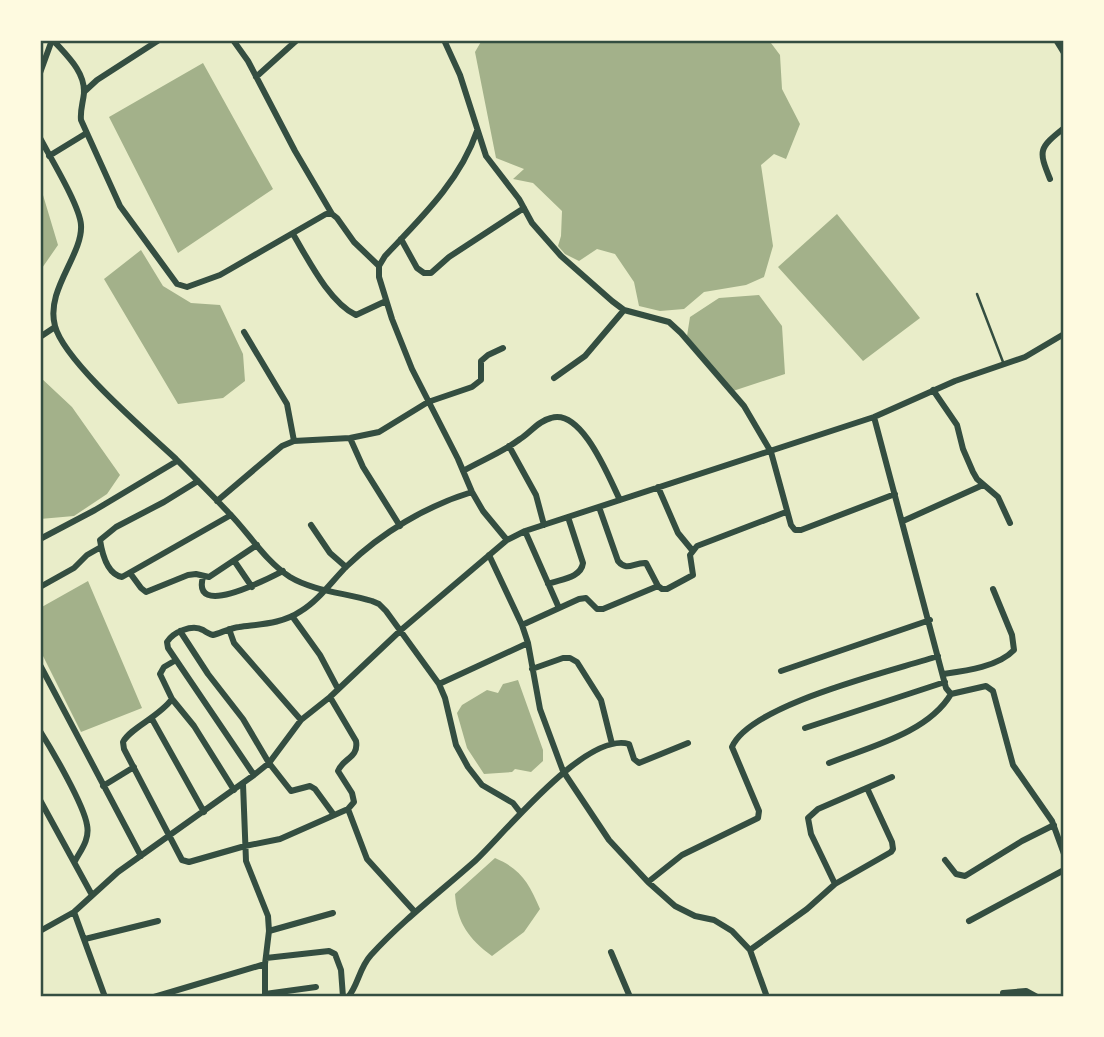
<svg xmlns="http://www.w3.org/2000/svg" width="1104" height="1037" font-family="Literata,serif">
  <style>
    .water { fill: #a3b18a }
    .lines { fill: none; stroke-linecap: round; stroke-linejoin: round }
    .service { stroke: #344e41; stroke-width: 2.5 }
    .minor { stroke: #344e41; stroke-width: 6 }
    .neatline { fill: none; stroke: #344e41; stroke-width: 2.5 }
  </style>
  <rect width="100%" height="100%" fill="#e9edc9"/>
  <path class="water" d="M482,40H772L771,43L780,55L782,89L800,124L786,159L774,154L761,165L773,246L764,277L746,285L704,292L684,309L660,311L639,306L634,282L615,254L597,249L579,261L565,254L558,246L561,236L562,211L533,183L513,179L524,169L496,158L475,52Z
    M203,63L273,189L178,253L109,117Z
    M40,185L58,245L40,271Z
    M837,214L920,318L863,361L778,267Z
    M141,250L163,286L191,303L220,305L243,354L245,381L223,398L178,404L104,279Z
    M759,295L782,326L785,374L733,391L687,336L690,317L719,298Z
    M40,377L72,407L120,475L107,494L74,516L40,519Z
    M88,581L142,708L81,732L40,650V608Z
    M518,680L543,750V761L531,772L515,769L512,772L484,774L467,748L457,713L462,705L487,690L498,693L503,684Z
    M495,858C521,869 529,883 540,909L524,932L492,956C469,939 457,923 455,894Z"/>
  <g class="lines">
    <path class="service" d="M977,294L1003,362"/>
    <path class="minor" d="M53,40C66,55 85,71 84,93C83,103 80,110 81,120L120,206L177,284L187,287L220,275L326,214H332L337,218L354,242L379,266
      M233,40L248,61L295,151L332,214
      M444,40L460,75L486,156L519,199L532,223L561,256L612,301L624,310L669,322L681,333L744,406L771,452L791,525L795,530H801L895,494
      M1056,40L1064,53
      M40,73L52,40
      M256,77L297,40
      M84,92L97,80L159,40
      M477,131C460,181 421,218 385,256L379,266V277L392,319L412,369L458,459L472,492L483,511L507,540
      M40,138C50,157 80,206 81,225C83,255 45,290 55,326C64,361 147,432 176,459C193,476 211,494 228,512C249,533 264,560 290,577C313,591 346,593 372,601L379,604L386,611L439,684L445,698L456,745L468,767L482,785L513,803L520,812
      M49,156L85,134
      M1050,179C1038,150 1039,148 1064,128
      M293,234C308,259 329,302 356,315L386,301
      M401,239L417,268L424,273H431L449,257L524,208
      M244,332L287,404L294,441
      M40,337L55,327
      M554,378L585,356L624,310
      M933,390L957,425L963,449L973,472L977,479L998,497L1010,523
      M874,417L946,688L951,694L986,686L993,691L1013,765L1052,821L1064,854
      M350,438L363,467L400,526
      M509,446L536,495L544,525
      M463,471C482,460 503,452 520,439C531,432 538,421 551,418C582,408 609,478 620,500
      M198,481L164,502L116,527L100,540C102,553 107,574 122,577L231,515
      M658,487L678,533L692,550
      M217,501L282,446L294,441L350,438L379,432L428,402L472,387L481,380V361L488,355L503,348
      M599,507L618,561C627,572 634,562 646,563L658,586L662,589H667L693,575L690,555L697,546L786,512
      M903,521L983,485
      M311,525L330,553L346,567
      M525,531L559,608
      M40,539L95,510L177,461
      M489,555L522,625L528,643L540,709L563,771L609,840L648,882L675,906L695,916L714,920L732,931L750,950L767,997
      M235,562L252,587
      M130,573L141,588L146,592L188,575L196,574L209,577L257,545
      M203,577C191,620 271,577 283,571
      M548,584C561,579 581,578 583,563L568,517
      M40,587L74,568L87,555L101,547
      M292,616L320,655L338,689
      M522,625L579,599L586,598L597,609H603L658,586
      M229,629L234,643L301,720
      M180,631L208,674L243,719L269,763L291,791L310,786L315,789L334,815
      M176,660L164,667L160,674L172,699C159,717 130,728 123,742L124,749L182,860L189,862L245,846L280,839L348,809L354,802L352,793L338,771C343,758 359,758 356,741L330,697
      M40,665L141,856
      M532,669L563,658H570L577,662L601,700L612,744
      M781,671L930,620
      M943,674C965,671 998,667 1014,650L1012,635L993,589
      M439,684L528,643
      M172,699L194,726L234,790
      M152,719L204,812
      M805,728L945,682
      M40,731C52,750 84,805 87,825C90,839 81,850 75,861
      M829,763C869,747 928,733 951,694
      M254,775L168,648L167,642C173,632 192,624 203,630C206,632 209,634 213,635C221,633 230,628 239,627C260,624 282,624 301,611C319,600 332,581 347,566C381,533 426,506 472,492
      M243,784L246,861L268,916L269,931L265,964V997
      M103,786L134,767
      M40,800L92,895
      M348,809L367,859L415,912
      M945,860L956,874L965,876L1022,841L1054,825
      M648,882L682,855L758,818L759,811L732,747C750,704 893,671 938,656
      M835,884L811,834L808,818L818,809L892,777
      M74,912L105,997
      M969,921L1064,870
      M40,931L74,912L118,872L254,775L269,763L301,720L330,697L401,630L507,540L525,531L874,417L955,381L1025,357L1064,334
      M269,931L333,913
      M85,939L158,921
      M750,950L807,909L835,884L891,852L893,849L892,842L867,788
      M611,952L630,997
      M266,958L329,951L335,954L341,970L343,997
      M1003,993L1026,991L1037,997
      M265,994L316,987
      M154,997L265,964
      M348,997C358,986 359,968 371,955C403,920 440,892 475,861C504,834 586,731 629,744L634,759L639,763L688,743"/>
  </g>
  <rect width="1104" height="1037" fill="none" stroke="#fefae0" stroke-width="84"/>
  <rect x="42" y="42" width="1020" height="953" class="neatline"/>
</svg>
